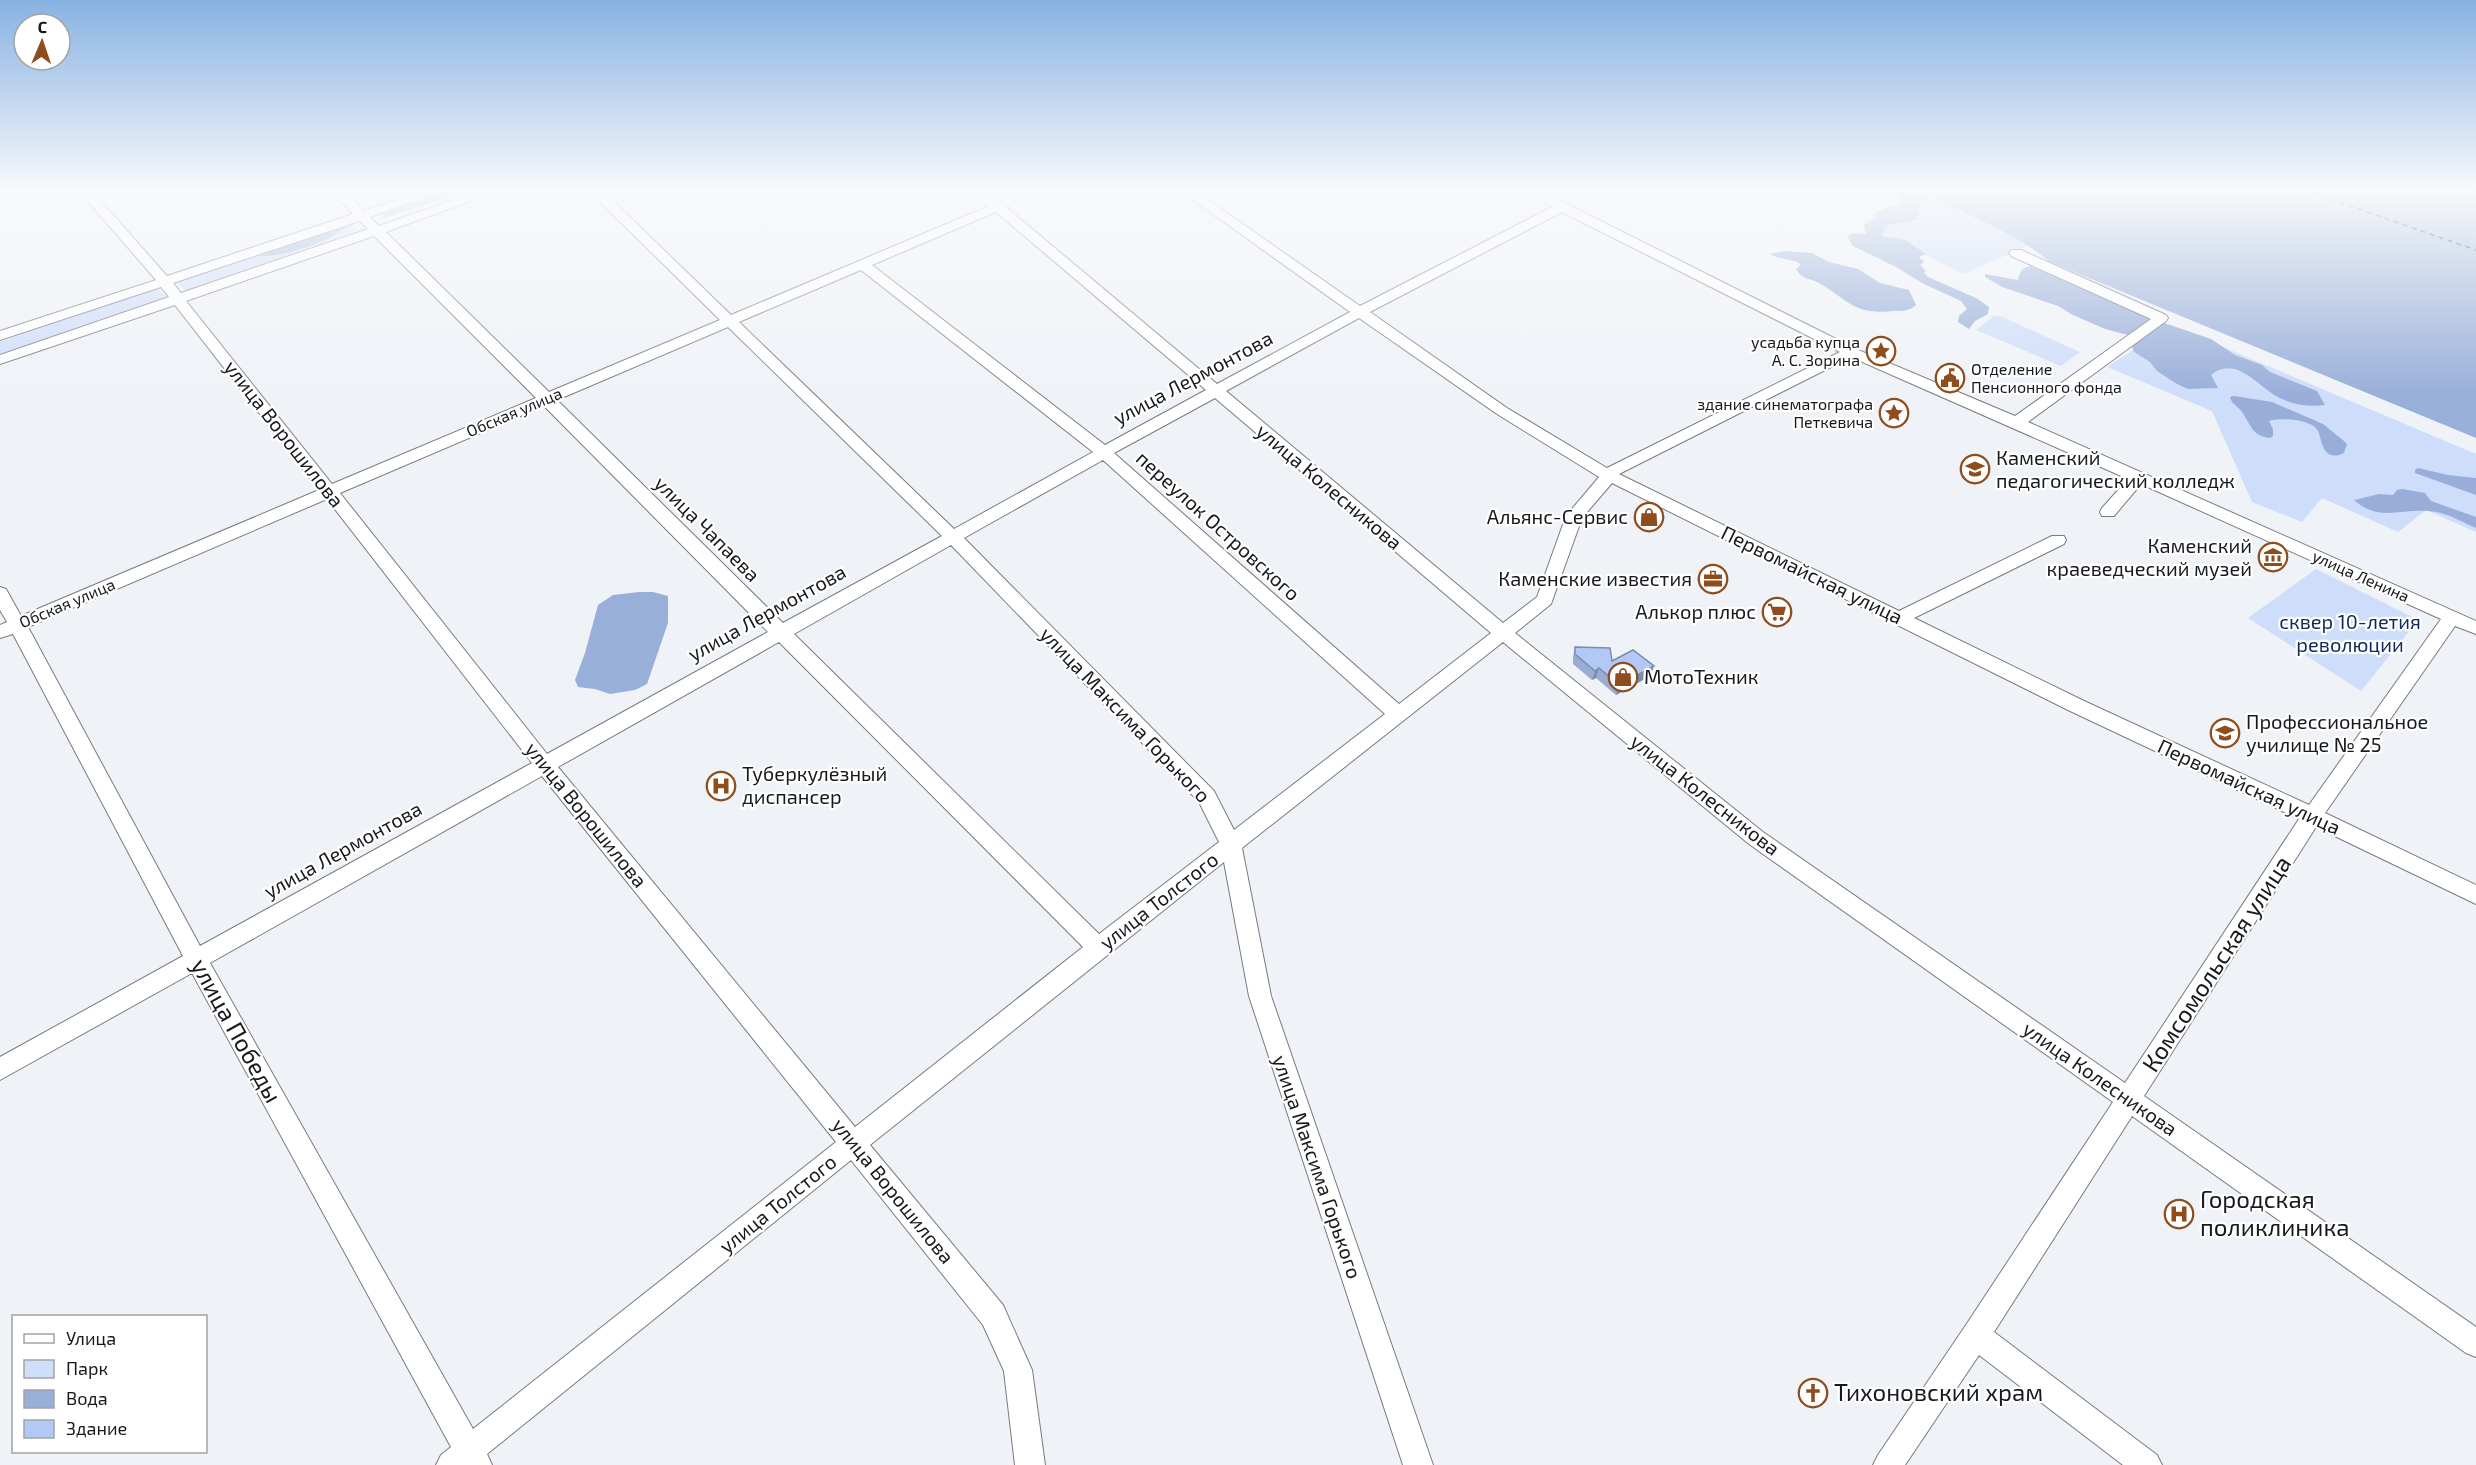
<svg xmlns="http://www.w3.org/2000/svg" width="2476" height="1465" font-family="'Exo 2',sans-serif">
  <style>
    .green { fill: #ceddfa }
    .forest { fill: #98aed9 }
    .water { fill: #98afd9 }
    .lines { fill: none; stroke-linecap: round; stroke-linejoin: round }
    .ferry { stroke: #122a5d; stroke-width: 1.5; stroke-dasharray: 5 4.5; stroke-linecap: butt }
    .minor-casing { stroke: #797b80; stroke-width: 2 }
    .minor { fill: #fff; fill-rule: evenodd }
    .wall { fill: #98add2 }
    .shaded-wall { fill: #7c8dab }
    .building { fill: #b1c9f4; stroke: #7c8dab; stroke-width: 1.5 }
    .labels { text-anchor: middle; stroke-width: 4.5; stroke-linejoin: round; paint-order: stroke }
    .far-poi-label { font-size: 16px; fill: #18191b; stroke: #fff; text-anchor: end }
    .far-street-label { font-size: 16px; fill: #18191b; stroke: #fff }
    .street-label { font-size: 20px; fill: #18191b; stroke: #fff }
    .poi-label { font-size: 20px; fill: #18191b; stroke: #fff; text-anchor: start }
    .park-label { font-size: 20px; fill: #11295c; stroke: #fff }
    .near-street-label { font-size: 24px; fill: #18191b; stroke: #fff }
    .near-poi-label { font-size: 24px; fill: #18191b; stroke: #fff; text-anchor: start }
  </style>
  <rect width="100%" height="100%" fill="#eff2f7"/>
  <path class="green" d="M1929,196L2030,245L1963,274L1861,222Z
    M349,222L359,230L186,291L177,282Z
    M157,288L166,297L0,355V342Z
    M1994,316H2000L2080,352L2061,366L1976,330Z
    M2171,325L2476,454V532L2426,510L2398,532L2322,498L2302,522L2252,502L2212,411L2107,367Z
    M2316,569L2418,620L2361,691L2248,618Z"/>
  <path class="forest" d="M451,190H470L384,218L383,214L390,211Z
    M1901,190H1918L1927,199L1919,206L1918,219L1885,226L1883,236L1905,240L1926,254L1919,257L1924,262L1920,265L1926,271L1924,273L1928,277L1976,298L1989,307L1988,314L1975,321L1969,329L1958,322L1959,316L1967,309L1961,301L1924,284L1896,267L1853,246L1847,236L1853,233L1866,234L1864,225L1877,219L1872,215L1887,207L1897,205Z
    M347,226C331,242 283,257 261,256L285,244Z
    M1784,251L1812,253L1829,262L1858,269L1880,283L1909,290L1916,305C1910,311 1902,311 1894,311C1853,315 1850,301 1819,283C1809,278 1801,279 1796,269L1801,265L1798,262L1773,256L1770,254Z
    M2030,266L2104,296L2141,315L2211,339L2235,355L2262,365L2270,372L2317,391L2325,405C2307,407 2292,405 2276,396C2257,385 2235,355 2211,375L2218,388L2188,389L2177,384L2157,371L2150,362L2134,352L2128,335L2105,329L2071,314L2058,306L2002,287L1985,277V274L2018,280C2020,273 2021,268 2030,266Z
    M2234,396L2272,402L2323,424L2344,441L2347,444L2344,453C2323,463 2322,441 2318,431C2313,419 2279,417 2269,421L2273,429V436L2270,438C2252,436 2251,425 2242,412C2238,406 2232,405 2230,397Z
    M2418,468L2448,475L2476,478V495L2415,473V470Z
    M2402,489L2425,493L2431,501L2476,517V528C2464,523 2449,514 2436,512C2405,506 2380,524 2354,500L2379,494L2393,495L2397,490Z"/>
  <path class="water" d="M1920,190H2476V438L2050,262C2011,229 1963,216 1920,190Z
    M639,592H653L668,596V623L647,684L635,690L610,694L595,689L578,687L575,680L585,653L598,605L613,595Z"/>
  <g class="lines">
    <path class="ferry" d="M2304,190L2476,250"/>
    <g class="minor-casing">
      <path id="minor" d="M78,190H91L167,276L353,214L330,190H344L364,211L425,190H445L370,217L379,226L482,190H501L386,232L549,392L720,320L588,190H602L731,315L989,206L972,190H986L998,201L1016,190H1032L1006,207L1217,384L1350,312L1179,190H1194L1360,306L1552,207L1522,190H1539L1856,349L2015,416L2151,319L2011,256L2009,253L2011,250H2021L2166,315L2168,318L2166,321L2028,422L2476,621V634L2455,626L2325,813L2476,885V904L2316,827L2144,1096L2476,1327V1357L2466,1353L2132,1116L1994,1332L2157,1455L2162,1465H2123L1979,1355L1905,1465H1873L1878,1455L1966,1325L2113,1102L1749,844L1503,642L1242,848L1271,996L1433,1465H1403L1249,996L1224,862L870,1145L1003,1305L1032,1370L1045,1465H1015L1004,1371L983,1325L851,1160L487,1454L492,1465H436L441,1455L451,1447L192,973L0,1080V1057L183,956L13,634L0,638V625L7,622L0,610V587L6,589L21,616L319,490L175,305L0,364V355L169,297L161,287L0,340V331L156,280ZM996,212L1206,390L1105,445L872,265ZM1562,212L1840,352L1607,468L1507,408L1370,312ZM360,221L368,229L181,293L173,283ZM374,236L536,398L332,484L186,301ZM861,270L1093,452L954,529L739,322ZM1359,318L1497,414L1599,477L1566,516L1537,597L1503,623L1226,391ZM728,327L942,536L783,623L557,400ZM1851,357L2128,479L2102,508L2100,512L2102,516H2114L2141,484L2441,619L2309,805L2082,700L1914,618L2064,544L2066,540L2064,536H2052L1899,611L1619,474ZM1215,398L1491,633L1399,704L1114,453ZM544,406L768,632L547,754L340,493ZM1103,460L1385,714L1234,830L1214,791L964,538ZM1612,483L2068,710L2299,819L2125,1083L1763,832L1515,633L1551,604L1582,518ZM327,499L532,763L200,946L28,627ZM951,545L1199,802L1219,842L1099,934L794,634ZM779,642L1083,947L855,1127L558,767ZM542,776L836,1142L473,1429L210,963Z"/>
    </g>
    <use href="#minor" class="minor"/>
  </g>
  <path class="wall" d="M1575,647L1612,661L1654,666L1650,676L1616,695L1596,678L1592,680L1573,664V657Z"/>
  <path class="shaded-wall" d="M1654,666L1650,676L1616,695L1619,685Z
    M1599,668L1596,678L1592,680L1595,671Z"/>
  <path class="building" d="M1575,647L1610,648L1612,661L1633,650L1654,666L1619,685L1599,668L1595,671L1575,654Z"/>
  <linearGradient id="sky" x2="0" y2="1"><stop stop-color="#88b2e2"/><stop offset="0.48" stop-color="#f8f9fb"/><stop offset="1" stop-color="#f8f9fb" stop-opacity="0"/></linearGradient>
  <rect width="2476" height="396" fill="url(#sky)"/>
  <defs>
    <g id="sight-ring" transform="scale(1.5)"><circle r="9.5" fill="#fff" stroke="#8f4c1c" stroke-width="1.5"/><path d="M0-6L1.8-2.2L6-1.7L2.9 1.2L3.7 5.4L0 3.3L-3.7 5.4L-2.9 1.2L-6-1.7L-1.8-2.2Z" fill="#8f4c1c"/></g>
    <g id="civic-ring" transform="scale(1.5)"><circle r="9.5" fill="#fff" stroke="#8f4c1c" stroke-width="1.5"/><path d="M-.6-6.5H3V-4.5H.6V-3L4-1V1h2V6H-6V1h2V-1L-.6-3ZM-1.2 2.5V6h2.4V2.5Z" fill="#8f4c1c"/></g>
    <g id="university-ring" transform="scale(1.5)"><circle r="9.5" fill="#fff" stroke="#8f4c1c" stroke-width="1.5"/><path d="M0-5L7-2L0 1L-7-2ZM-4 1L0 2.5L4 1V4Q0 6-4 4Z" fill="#8f4c1c"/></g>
    <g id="shop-ring" transform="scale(1.5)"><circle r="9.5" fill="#fff" stroke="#8f4c1c" stroke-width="1.5"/><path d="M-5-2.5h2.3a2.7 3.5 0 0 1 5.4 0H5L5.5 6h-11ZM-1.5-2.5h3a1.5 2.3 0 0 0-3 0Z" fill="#8f4c1c"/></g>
    <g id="museum-ring" transform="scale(1.5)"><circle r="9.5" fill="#fff" stroke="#8f4c1c" stroke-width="1.5"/><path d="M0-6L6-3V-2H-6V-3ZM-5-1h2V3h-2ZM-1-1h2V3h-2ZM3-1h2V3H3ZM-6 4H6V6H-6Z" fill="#8f4c1c"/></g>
    <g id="office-ring" transform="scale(1.5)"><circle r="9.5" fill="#fff" stroke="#8f4c1c" stroke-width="1.5"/><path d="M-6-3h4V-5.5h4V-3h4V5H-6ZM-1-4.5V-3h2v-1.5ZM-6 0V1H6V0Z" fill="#8f4c1c"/></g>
    <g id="supermarket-ring" transform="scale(1.5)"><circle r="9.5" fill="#fff" stroke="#8f4c1c" stroke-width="1.5"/><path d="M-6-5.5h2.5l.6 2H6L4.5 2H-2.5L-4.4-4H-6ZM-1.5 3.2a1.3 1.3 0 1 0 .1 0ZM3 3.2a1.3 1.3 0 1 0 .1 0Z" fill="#8f4c1c"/></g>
    <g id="hospital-ring" transform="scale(1.5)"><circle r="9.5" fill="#fff" stroke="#8f4c1c" stroke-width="1.5"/><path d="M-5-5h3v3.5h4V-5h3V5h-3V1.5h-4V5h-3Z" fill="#8f4c1c"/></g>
    <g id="church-ring" transform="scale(1.5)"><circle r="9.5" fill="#fff" stroke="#8f4c1c" stroke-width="1.5"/><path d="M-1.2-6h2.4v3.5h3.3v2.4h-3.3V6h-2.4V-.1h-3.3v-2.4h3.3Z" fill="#8f4c1c"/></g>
  </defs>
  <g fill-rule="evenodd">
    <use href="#sight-ring" x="1881" y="351"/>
    <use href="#civic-ring" x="1950" y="378"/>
    <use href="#sight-ring" x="1894" y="413"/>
    <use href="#university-ring" x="1975" y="469"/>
    <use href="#shop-ring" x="1649" y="517"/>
    <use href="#museum-ring" x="2273" y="557"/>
    <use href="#office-ring" x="1713" y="579"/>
    <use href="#supermarket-ring" x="1777" y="612"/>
    <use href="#shop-ring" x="1623" y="677"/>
    <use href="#university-ring" x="2225" y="733"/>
    <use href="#hospital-ring" x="721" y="786"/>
    <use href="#hospital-ring" x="2179" y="1214"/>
    <use href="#church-ring" x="1813" y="1393"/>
  </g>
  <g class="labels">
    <g class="far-poi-label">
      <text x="1860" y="348">усадьба купца<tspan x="1860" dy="18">А. С. Зорина</tspan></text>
      <text x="1971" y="375" text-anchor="start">Отделение<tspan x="1971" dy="18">Пенсионного фонда</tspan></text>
      <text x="1873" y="410">здание синематографа<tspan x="1873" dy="18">Петкевича</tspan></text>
    </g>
    <g class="far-street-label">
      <text transform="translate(514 412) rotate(-23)" y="6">Обская улица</text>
      <text transform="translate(2361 576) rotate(24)" y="6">улица Ленина</text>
      <text transform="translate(67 603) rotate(-23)" y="6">Обская улица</text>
    </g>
    <g class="street-label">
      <text transform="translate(1193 378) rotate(-28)" y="7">улица Лермонтова</text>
      <text transform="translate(284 434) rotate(52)" y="7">улица Ворошилова</text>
      <text transform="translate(1329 487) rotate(40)" y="7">улица Колесникова</text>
      <text transform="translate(1218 526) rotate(42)" y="7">переулок Островского</text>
      <text transform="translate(707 529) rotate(45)" y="7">улица Чапаева</text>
      <text transform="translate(1812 575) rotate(26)" y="7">Первомайская улица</text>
      <text transform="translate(767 613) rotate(-29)" y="7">улица Лермонтова</text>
      <text transform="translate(1125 715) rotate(46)" y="7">улица Максима Горького</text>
      <text transform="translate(2249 787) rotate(25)" y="7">Первомайская улица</text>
      <text transform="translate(1705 795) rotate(38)" y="7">улица Колесникова</text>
      <text transform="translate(586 815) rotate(51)" y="7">улица Ворошилова</text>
      <text transform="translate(343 850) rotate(-29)" y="7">улица Лермонтова</text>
      <text transform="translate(1159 901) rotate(-38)" y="7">улица Толстого</text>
      <text transform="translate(2100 1079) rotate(35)" y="7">улица Колесникова</text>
      <text transform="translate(1317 1167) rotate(71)" y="7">улица Максима Горького</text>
      <text transform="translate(893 1191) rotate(51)" y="7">улица Ворошилова</text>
      <text transform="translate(778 1204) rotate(-39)" y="7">улица Толстого</text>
    </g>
    <g class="poi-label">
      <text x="1996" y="465">Каменский<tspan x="1996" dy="23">педагогический колледж</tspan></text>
      <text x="1628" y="524" text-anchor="end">Альянс-Сервис</text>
      <text x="2252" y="553" text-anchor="end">Каменский<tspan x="2252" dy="23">краеведческий музей</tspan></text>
      <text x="1692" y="586" text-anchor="end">Каменские известия</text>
      <text x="1756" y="619" text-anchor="end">Алькор плюс</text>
      <text x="1644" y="684">МотоТехник</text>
      <text x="2246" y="729">Профессиональное<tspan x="2246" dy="23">училище № 25</tspan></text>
      <text x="742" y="781">Туберкулёзный<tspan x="742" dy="23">диспансер</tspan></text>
    </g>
    <g class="park-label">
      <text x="2350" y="629">сквер 10-летия<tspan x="2350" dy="23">революции</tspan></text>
    </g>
    <g class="near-street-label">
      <text transform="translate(2217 964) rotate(-57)" y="8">Комсомольская улица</text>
      <text transform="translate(236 1031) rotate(61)" y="8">улица Победы</text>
    </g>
    <g class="near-poi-label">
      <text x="2200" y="1208">Городская<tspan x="2200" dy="28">поликлиника</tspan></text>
      <text x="1834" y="1401">Тихоновский храм</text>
    </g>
  </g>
  <rect x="12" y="1315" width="195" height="138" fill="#ffffff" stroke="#a3a3a4" stroke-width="1.5"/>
  <rect x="24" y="1334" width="30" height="9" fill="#ffffff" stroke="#a3a3a4" stroke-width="1.5"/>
  <text x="66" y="1345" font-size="18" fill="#18191b">Улица</text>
  <rect x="24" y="1360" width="30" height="18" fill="#ceddfa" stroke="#a3a3a4" stroke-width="1.5"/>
  <text x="66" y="1375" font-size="18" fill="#18191b">Парк</text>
  <rect x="24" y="1390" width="30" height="18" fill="#98afd9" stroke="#a3a3a4" stroke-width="1.5"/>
  <text x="66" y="1405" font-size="18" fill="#18191b">Вода</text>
  <rect x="24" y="1420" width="30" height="18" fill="#b1c9f4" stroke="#a3a3a4" stroke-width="1.5"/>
  <text x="66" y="1435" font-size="18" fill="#18191b">Здание</text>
  <g transform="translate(42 42) rotate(2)"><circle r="28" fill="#ffffff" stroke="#a3a3a4" stroke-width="1.5"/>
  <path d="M0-4.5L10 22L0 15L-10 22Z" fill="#8f4c1c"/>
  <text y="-9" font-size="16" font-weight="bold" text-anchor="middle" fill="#18191b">С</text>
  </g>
</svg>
